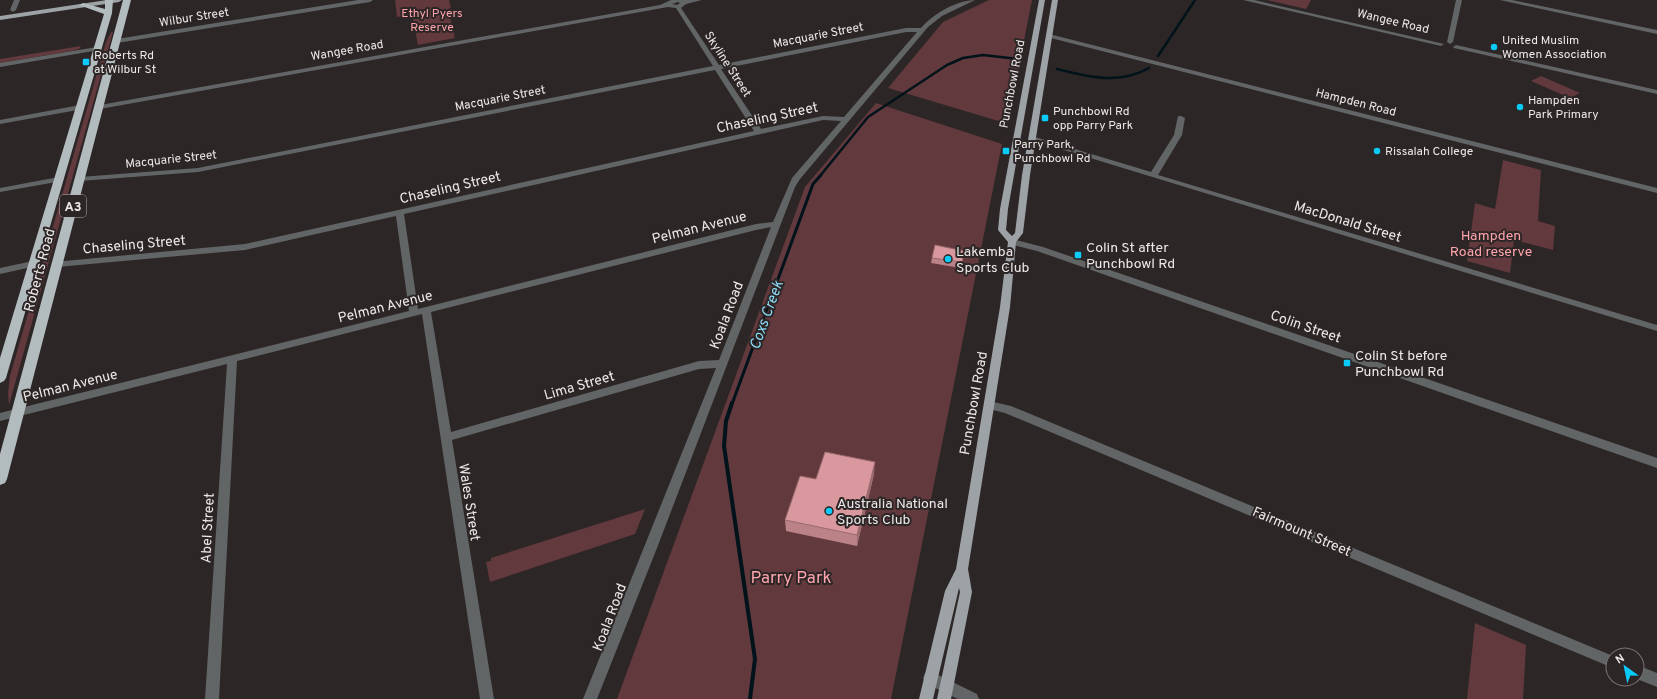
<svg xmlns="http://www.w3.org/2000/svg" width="1657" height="699" font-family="Overpass,sans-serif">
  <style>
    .green { fill: #62393d }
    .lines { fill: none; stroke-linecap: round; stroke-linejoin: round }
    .stream-far2 { stroke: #00131a; stroke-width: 2.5 }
    .stream-far1 { stroke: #00131a; stroke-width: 3 }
    .stream { stroke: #00131a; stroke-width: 4 }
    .minor { fill: #626566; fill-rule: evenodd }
    .major { fill: #9ca2a5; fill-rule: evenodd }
    .highway { fill: #b2bbbe; fill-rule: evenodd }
    .wall { fill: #bb8387 }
    .shaded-wall { fill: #986a6e }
    .building { fill: #d9989d; stroke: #986a6e }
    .poi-dot { fill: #08cbf9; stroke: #2d2626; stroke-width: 1.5 }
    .labels { text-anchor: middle; stroke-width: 4; stroke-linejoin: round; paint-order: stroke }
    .far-park-label { font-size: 12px; fill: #ffa4ac; stroke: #2d2626 }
    .far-street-label { font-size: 12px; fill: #eee9e9; stroke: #2d2626 }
    .far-poi-label { font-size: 12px; fill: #eee9e9; stroke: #2d2626; text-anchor: start }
    .shield { fill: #2d2626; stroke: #b4aeae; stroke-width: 1 }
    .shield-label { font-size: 13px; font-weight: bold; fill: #eee9e9 }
    .street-label { font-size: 14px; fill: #eee9e9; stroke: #2d2626 }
    .park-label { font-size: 14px; fill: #ffa4ac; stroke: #2d2626 }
    .poi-label { font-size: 14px; fill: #eee9e9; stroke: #2d2626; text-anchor: start }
    .water-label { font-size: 15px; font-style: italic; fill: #8ddcf8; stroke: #2d2626 }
    .near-park-label { font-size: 17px; fill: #ffa4ac; stroke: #2d2626 }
  </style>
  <rect width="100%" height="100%" fill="#2d2626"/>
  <path class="green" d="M395,0H449L451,8L448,9L455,38L418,45L412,15L397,17Z
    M989,0H1032L1008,122L1005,123L888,88L943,22Z
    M1267,0H1311L1306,9Z
    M111,32H113L9,405L8,393L10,376L106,42Z
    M81,46L79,49L72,51L0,63V59Z
    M1541,76L1580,93L1570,98L1531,81Z
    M876,103L1002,144L891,699H617L805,187Z
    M1503,160L1541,170L1538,221L1555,226L1553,250L1514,240L1510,273L1467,261L1475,203L1495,209Z
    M645,509L635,534L490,582L486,562L491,561V558Z
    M1475,623L1526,645L1523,699H1467Z"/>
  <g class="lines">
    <path class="stream-far2" d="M1158,56L1195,0
      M1057,69C1089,77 1119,85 1149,68
      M820,176L868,117L947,65L963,58L983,55L1019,59"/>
    <path class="stream-far1" d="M732,404L813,184L821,175"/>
    <path class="stream" d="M732,403L726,421L724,446L755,659L750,699"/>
    <path class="minor" d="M14,0H20L16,10L13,12L10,10Z
      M358,0H373L370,2L117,43L114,41L117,39Z
      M671,0H702L686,4L681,8L719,65L906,28H921C933,14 957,0 975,0L942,16L928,27L800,179L795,187L657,548L597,699H583L716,368L699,369L452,440L494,699H480L422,314L237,361L219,699H205L227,364L0,421V413L409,311L396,216L245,250L57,267L52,264L54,262L245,244L754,131L715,70L198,172L80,181L76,179L80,177L198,168L713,66L676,8L668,7L100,109L96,107L100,105L660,5ZM678,2L680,3L677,5L672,4ZM906,32H917L844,117L823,116L761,129L721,69ZM823,120L841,121L792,178L773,222L756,224L418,309L404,214ZM771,227L719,360L699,361L451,432L431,312L756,230Z
      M1243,0H1254L1444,44L1441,46Z
      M1456,0H1462L1453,42L1450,44L1447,42Z
      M1500,0H1512L1657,30V34Z
      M1049,34L1657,188V193L1047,37V35Z
      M1456,45L1657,90V94L1454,48L1453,47Z
      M97,47L100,49L99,50L0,67V63Z
      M80,105H83V109L0,124V120Z
      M1178,116H1181L1185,118L1182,135L1158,175L1657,325V331L1028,139L1032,137H1035L1151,172L1174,135Z
      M59,177L63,179L62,181L0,192V188Z
      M1012,239L1043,247L1657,458V468L1037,251L1009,244L1008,242L1009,240Z
      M33,261L38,264L36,266L0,274V268Z
      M989,401L1011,406L1613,656V668L1005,413L985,408L984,405L985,402Z
      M1637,665L1657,673V687L1637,679Z
      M930,671L977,694L979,699H958L925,683L923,678L925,673Z"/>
    <path class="major" d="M107,0H122L119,2L0,20V16Z
      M1039,0H1045L1008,209L1006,230L1012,236L1015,233L1022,175L1052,0H1058L1030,175L1023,233L1016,242L1010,307L968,569L972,592L951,699H937L960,592L959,588L933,699H919L945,591L956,569L1000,307L1008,242L998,230L1000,209Z"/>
    <path class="highway" d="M105,0H113L112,13L6,378L4,381L0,383V358L104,14L79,5L83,3L105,9Z
      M123,0H131L7,479L5,483L0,485V454Z"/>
  </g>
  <path class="wall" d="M963,257L961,268L931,263L932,258Z
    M874,474L857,546L786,531L785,520L816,479Z"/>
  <path class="shaded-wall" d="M875,462L874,474L857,546V535Z"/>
  <path class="building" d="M935,245L964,251L962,262L932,258Z
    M825,452L875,462L857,535L785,520L800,476L816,479Z"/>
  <g class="poi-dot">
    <circle cx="1494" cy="47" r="4"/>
    <rect x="82" y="58" width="8" height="8" rx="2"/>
    <circle cx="1520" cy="107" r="4"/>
    <rect x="1041" y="114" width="8" height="8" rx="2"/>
    <rect x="1002" y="147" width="8" height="8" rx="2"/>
    <circle cx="1377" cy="151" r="4"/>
    <rect x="1074" y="251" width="8" height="8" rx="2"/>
    <circle cx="948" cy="259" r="4"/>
    <rect x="1343" y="359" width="8" height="8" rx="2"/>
    <circle cx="829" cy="511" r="4"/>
  </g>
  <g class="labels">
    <g class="far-park-label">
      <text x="432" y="17">Ethyl Pyers<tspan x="432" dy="14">Reserve</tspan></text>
    </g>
    <g class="far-street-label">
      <text transform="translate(194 17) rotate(-9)" y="4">Wilbur Street</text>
      <text transform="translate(1393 21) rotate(13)" y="4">Wangee Road</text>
      <text transform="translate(818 35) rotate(-11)" y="4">Macquarie Street</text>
      <text transform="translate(347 50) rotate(-10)" y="4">Wangee Road</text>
      <text transform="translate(728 64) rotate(57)" y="4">Skyline Street</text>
      <text transform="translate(1012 84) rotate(-79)" y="4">Punchbowl Road</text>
      <text transform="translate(500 98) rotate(-11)" y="4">Macquarie Street</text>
      <text transform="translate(1356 102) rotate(14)" y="4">Hampden Road</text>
      <text transform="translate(171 159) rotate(-6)" y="4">Macquarie Street</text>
    </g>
    <g class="far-poi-label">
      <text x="1502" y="44">United Muslim<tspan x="1502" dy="14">Women Association</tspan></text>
      <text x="94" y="59">Roberts Rd<tspan x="94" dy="14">at Wilbur St</tspan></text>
      <text x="1528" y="104">Hampden<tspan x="1528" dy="14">Park Primary</tspan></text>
      <text x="1053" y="115">Punchbowl Rd<tspan x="1053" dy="14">opp Parry Park</tspan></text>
      <text x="1014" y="148">Parry Park,<tspan x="1014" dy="14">Punchbowl Rd</tspan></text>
      <text x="1385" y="155">Rissalah College</text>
    </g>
    <rect class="shield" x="60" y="195" width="26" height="22" rx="3"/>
    <g class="shield-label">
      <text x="73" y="211">A3</text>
    </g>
    <g class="street-label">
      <text transform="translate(767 117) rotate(-12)" y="5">Chaseling Street</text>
      <text transform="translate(450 187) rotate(-13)" y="5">Chaseling Street</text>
      <text transform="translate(1348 221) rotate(17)" y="5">MacDonald Street</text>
      <text transform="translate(699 227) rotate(-14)" y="5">Pelman Avenue</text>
      <text transform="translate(134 244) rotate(-5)" y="5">Chaseling Street</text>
      <text transform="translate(39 270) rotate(-75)" y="5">Roberts Road</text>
      <text transform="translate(385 306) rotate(-14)" y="5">Pelman Avenue</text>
      <text transform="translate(726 315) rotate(-69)" y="5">Koala Road</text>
      <text transform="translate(1306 326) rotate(19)" y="5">Colin Street</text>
      <text transform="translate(70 385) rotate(-14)" y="5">Pelman Avenue</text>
      <text transform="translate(579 385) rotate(-16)" y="5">Lima Street</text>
      <text transform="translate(973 403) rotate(-80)" y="5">Punchbowl Road</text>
      <text transform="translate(470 502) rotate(81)" y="5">Wales Street</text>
      <text transform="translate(207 528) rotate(-87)" y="5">Abel Street</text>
      <text transform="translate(1302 531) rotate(23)" y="5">Fairmount Street</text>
      <text transform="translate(609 617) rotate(-69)" y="5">Koala Road</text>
    </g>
    <g class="park-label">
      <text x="1491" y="240">Hampden<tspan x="1491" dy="16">Road reserve</tspan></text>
    </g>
    <g class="poi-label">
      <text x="1086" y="252">Colin St after<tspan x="1086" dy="16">Punchbowl Rd</tspan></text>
      <text x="956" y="256">Lakemba<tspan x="956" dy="16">Sports Club</tspan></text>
      <text x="1355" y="360">Colin St before<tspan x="1355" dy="16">Punchbowl Rd</tspan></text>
      <text x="837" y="508">Australia National<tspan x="837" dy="16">Sports Club</tspan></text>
    </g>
    <g class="water-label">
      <text transform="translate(766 315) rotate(-70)" y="5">Coxs Creek</text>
    </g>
    <g class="near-park-label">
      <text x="791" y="583">Parry Park</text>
    </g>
  </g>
  <g transform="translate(1625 667) rotate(327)"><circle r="19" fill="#2d2626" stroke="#7a7474"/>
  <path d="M0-3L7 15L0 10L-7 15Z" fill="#08cbf9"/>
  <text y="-6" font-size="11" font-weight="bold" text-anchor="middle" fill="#eee9e9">N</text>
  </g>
</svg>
